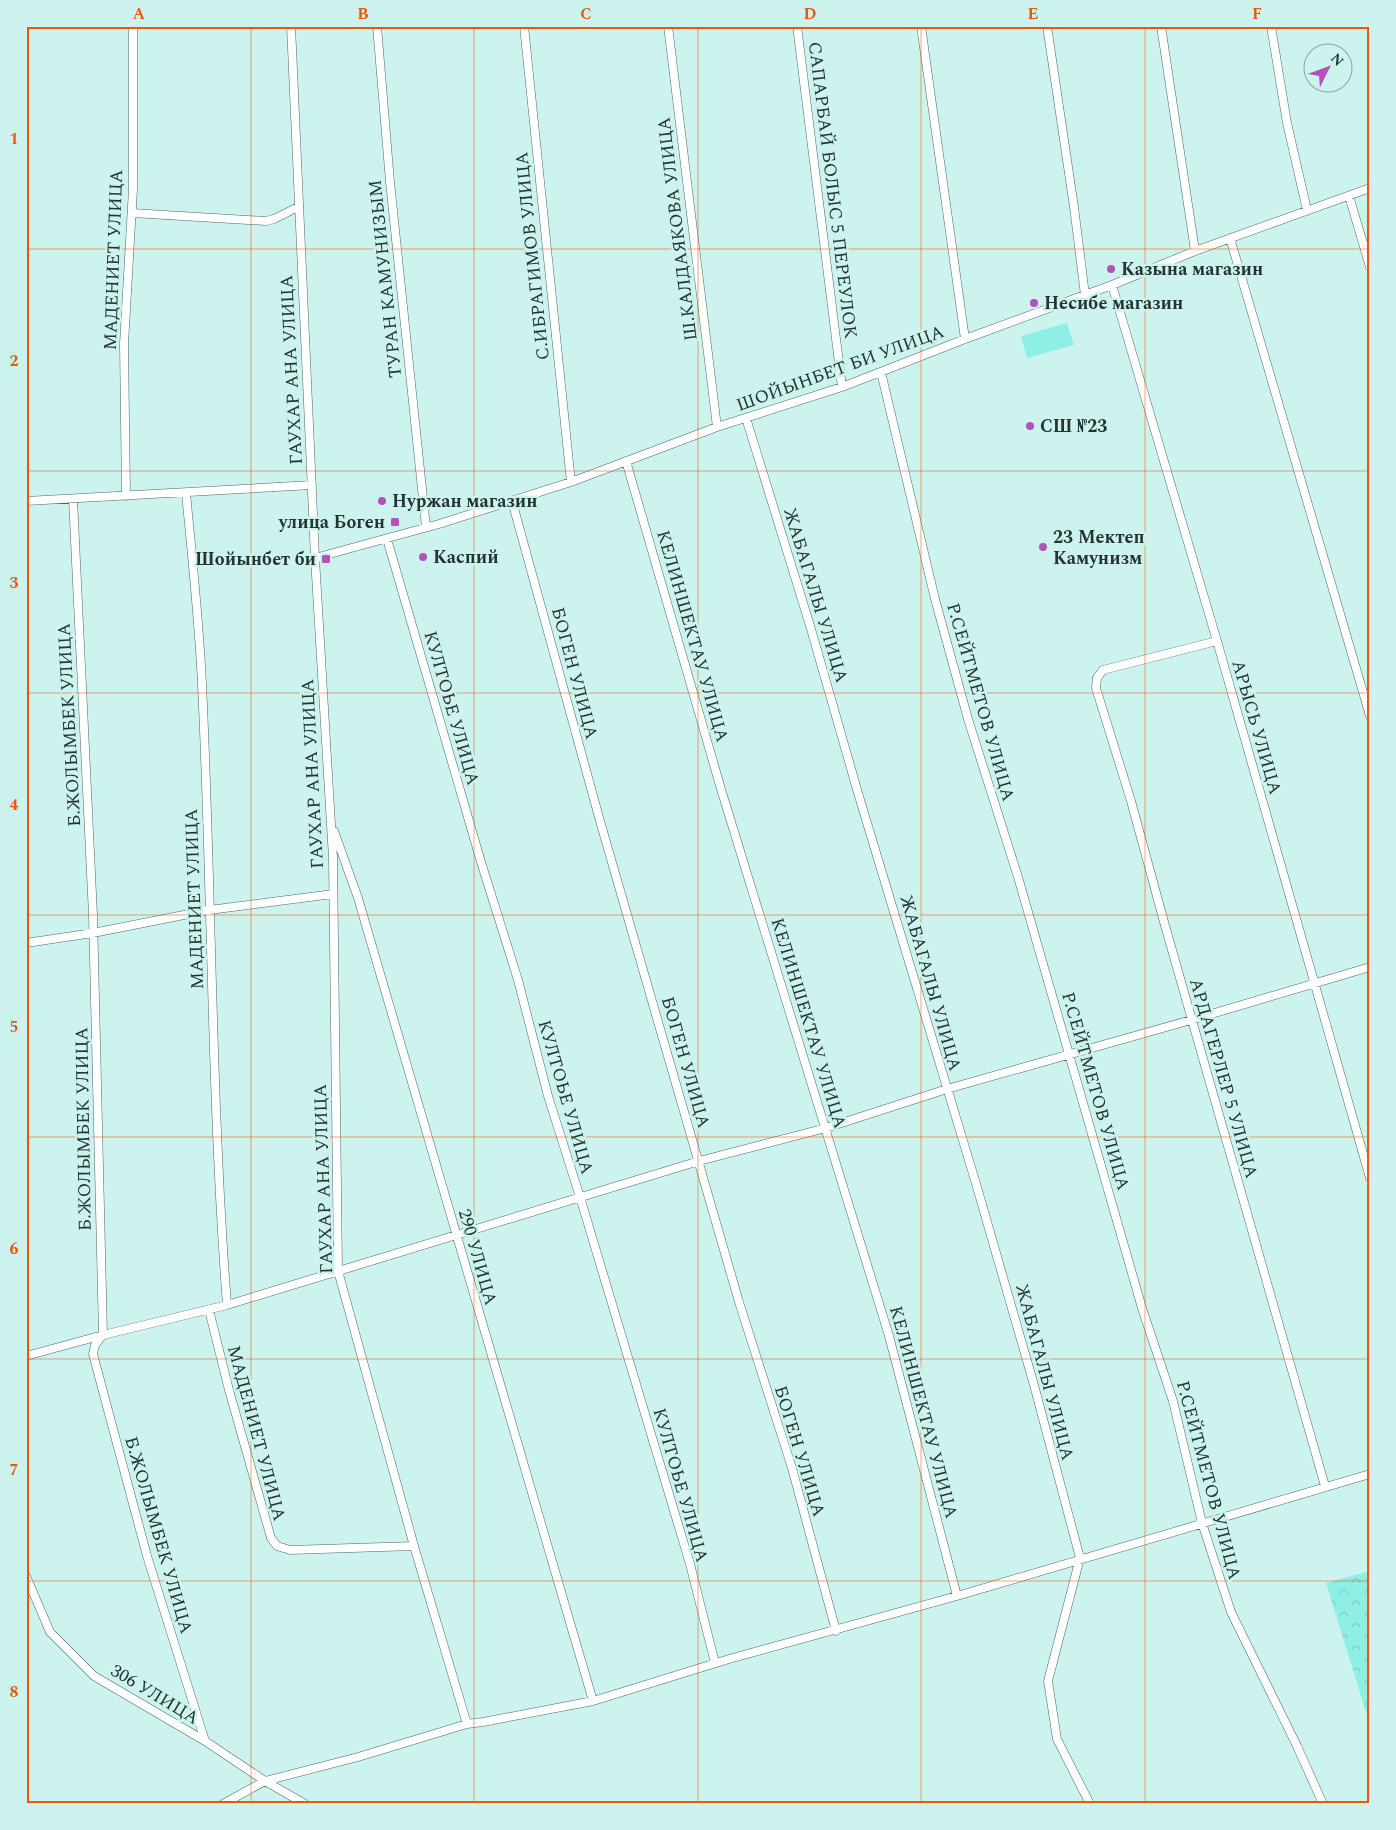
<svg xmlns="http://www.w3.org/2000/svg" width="1396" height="1830" font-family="Spectral,serif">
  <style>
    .grass { fill: #8feee6 }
    .forest { fill: url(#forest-crowns) }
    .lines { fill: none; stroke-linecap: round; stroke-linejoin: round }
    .street-casing { stroke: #486a67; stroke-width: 9 }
    .street { stroke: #fff; stroke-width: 8 }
    .grid { fill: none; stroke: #e8590c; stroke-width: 1; stroke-opacity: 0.55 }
    .poi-dot { fill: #b252bb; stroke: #cdf3ef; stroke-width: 2 }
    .labels { text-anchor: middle; stroke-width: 5; stroke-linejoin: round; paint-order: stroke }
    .street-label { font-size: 18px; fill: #253432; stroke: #cdf3ef }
    .poi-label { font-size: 18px; font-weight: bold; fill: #253432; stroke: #cdf3ef; text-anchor: start }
    .neatline { fill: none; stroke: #e8590c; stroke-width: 2 }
    .grid-label { font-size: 16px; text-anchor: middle; font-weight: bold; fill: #e8590c }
  </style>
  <defs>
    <pattern id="forest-crowns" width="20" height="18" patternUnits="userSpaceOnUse" patternTransform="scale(1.25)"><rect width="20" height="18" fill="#8feee6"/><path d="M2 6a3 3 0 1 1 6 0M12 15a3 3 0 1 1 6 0" fill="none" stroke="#7bcdc6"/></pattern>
  </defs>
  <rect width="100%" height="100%" fill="#cdf3ef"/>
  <path class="grass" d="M1067,323L1074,345L1027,358L1021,336Z"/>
  <path class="forest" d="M1370,1571V1725L1326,1583Z"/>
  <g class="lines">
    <g class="street-casing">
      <path id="street" d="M291,26L315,558L333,858L338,1271L414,1546L467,1724L483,1722L593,1701L729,1659L957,1596L1370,1474
        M377,26L390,182L426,527
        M524,26L571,482
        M668,26L717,427
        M797,26L842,387
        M921,26L965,339
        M1047,26L1074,207L1085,295
        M1161,26L1195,251
        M1271,26L1287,123L1307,210
        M1349,196L1370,267
        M132,213L266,221L274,219L298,207
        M1230,238L1370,716
        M1112,285L1217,641L1370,1178
        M881,372L935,599L968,719L1018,877L1142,1308L1173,1401L1202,1523L1231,1612L1297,1746L1323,1804
        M746,418L811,629L858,793L977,1187L1034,1385L1080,1558L1048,1681L1057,1739L1090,1804
        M626,461L721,789L889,1336L957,1596
        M186,493C192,557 199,620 202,684C212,891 211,1098 227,1305
        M126,496L124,344L133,189V26
        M73,499L93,915L103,1335L95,1345L93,1354L147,1556L205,1741
        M26,501L312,485
        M512,501L600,821L739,1302L792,1468L836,1631
        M387,539L481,862L518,980L548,1096L580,1197L690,1564L715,1663
        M315,558L439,524L571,482L717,427L842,387L965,339L1112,285L1195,251L1370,188
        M1217,641L1103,670L1097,678L1096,688L1131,801L1164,922L1325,1486
        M334,831L358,898L593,1701
        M26,943L93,933L209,910L333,894
        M209,1310L229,1390L271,1538L277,1546L290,1550L414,1546
        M26,1356L103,1335L227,1305L699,1161L826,1128L947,1089L1191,1020L1370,967
        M26,1576L50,1632L94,1676L205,1741L265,1781L305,1804
        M223,1804L265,1781L358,1757L467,1724"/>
    </g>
    <use href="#street" class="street"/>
  </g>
  <path class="grid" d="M251,26V1804M474,26V1804M698,26V1804M921,26V1804M1145,26V1804M26,249H1370M26,471H1370M26,693H1370M26,915H1370M26,1137H1370M26,1359H1370M26,1581H1370"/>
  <g class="poi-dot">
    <circle cx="1111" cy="269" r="5"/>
    <circle cx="1034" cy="303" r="5"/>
    <circle cx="1030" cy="426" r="5"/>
    <circle cx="382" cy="501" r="5"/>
    <rect x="390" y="517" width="10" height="10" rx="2.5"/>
    <circle cx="1043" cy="547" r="5"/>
    <circle cx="423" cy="557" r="5"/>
    <rect x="321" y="554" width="10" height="10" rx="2.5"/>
  </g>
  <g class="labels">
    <g class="street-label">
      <text transform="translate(833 190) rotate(83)" y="6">САПАРБАЙ БОЛЫС 5 ПЕРЕУЛОК</text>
      <text transform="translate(677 229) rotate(-97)" y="6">Ш.КАЛДАЯКОВА УЛИЦА</text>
      <text transform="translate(532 256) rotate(-96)" y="6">С.ИБРАГИМОВ УЛИЦА</text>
      <text transform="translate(113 260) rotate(-88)" y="6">МАДЕНИЕТ УЛИЦА</text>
      <text transform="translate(385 279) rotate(-96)" y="6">ТУРАН КАМУНИЗЫМ</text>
      <text transform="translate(840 368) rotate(-20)" y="6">ШОЙЫНБЕТ БИ УЛИЦА</text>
      <text transform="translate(291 370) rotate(-93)" y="6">ГАУХАР АНА УЛИЦА</text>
      <text transform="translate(816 595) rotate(73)" y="6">ЖАБАГАЛЫ УЛИЦА</text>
      <text transform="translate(693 636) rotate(74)" y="6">КЕЛИНШЕКТАУ УЛИЦА</text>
      <text transform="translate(575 673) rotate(75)" y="6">БОГЕН УЛИЦА</text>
      <text transform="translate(981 702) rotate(74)" y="6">Р.СЕЙТМЕТОВ УЛИЦА</text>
      <text transform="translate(452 708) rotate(74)" y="6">КУЛТОЬЕ УЛИЦА</text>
      <text transform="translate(69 725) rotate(-93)" y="6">Б.ЖОЛЫМБЕК УЛИЦА</text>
      <text transform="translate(1257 727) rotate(74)" y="6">АРЫСЬ УЛИЦА</text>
      <text transform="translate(312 774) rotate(-93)" y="6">ГАУХАР АНА УЛИЦА</text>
      <text transform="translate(194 899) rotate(-92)" y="6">МАДЕНИЕТ УЛИЦА</text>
      <text transform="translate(931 983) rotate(74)" y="6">ЖАБАГАЛЫ УЛИЦА</text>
      <text transform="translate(809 1023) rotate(73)" y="6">КЕЛИНШЕКТАУ УЛИЦА</text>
      <text transform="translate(686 1062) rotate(74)" y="6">БОГЕН УЛИЦА</text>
      <text transform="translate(1224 1078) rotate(74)" y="6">АРДАГЕРЛЕР 5 УЛИЦА</text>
      <text transform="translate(1096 1091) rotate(74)" y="6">Р.СЕЙТМЕТОВ УЛИЦА</text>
      <text transform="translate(566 1097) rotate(74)" y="6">КУЛТОЬЕ УЛИЦА</text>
      <text transform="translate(83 1129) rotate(-91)" y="6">Б.ЖОЛЫМБЕК УЛИЦА</text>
      <text transform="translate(323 1179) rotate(-92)" y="6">ГАУХАР АНА УЛИЦА</text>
      <text transform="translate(478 1257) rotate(74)" y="6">290 УЛИЦА</text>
      <text transform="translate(1045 1372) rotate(75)" y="6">ЖАБАГАЛЫ УЛИЦА</text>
      <text transform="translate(924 1412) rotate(75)" y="6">КЕЛИНШЕКТАУ УЛИЦА</text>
      <text transform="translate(257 1433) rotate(75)" y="6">МАДЕНИЕТ УЛИЦА</text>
      <text transform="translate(800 1451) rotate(73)" y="6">БОГЕН УЛИЦА</text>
      <text transform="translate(1209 1480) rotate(75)" y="6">Р.СЕЙТМЕТОВ УЛИЦА</text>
      <text transform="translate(681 1485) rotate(74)" y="6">КУЛТОЬЕ УЛИЦА</text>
      <text transform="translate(159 1535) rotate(74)" y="6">Б.ЖОЛЫМБЕК УЛИЦА</text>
      <text transform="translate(155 1694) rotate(31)" y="6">306 УЛИЦА</text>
    </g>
    <g class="poi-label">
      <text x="1121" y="275">Казына магазин</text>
      <text x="1044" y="309">Несибе магазин</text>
      <text x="1040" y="432">СШ №23</text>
      <text x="392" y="507">Нуржан магазин</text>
      <text x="385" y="528" text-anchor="end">улица Боген</text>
      <text x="1053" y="543">23 Мектеп<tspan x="1053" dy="21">Камунизм</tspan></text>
      <text x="433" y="563">Каспий</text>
      <text x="316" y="565" text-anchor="end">Шойынбет би</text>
    </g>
  </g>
  <rect width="1396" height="1830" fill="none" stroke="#cdf3ef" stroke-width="55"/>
  <g transform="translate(1328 68) rotate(48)"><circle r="24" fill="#cdf3ef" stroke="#8aa7a3"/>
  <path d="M0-4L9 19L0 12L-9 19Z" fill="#b252bb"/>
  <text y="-8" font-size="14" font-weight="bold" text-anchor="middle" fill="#253432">N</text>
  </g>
  <rect x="28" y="28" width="1340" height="1774" class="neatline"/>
  <g class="grid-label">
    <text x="139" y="19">A</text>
    <text x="363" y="19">B</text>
    <text x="586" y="19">C</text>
    <text x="810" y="19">D</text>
    <text x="1033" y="19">E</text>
    <text x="1257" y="19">F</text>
    <text x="14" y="144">1</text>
    <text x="14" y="366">2</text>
    <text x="14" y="588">3</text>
    <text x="14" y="810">4</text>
    <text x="14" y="1032">5</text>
    <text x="14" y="1254">6</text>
    <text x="14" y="1475">7</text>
    <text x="14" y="1697">8</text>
  </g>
</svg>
